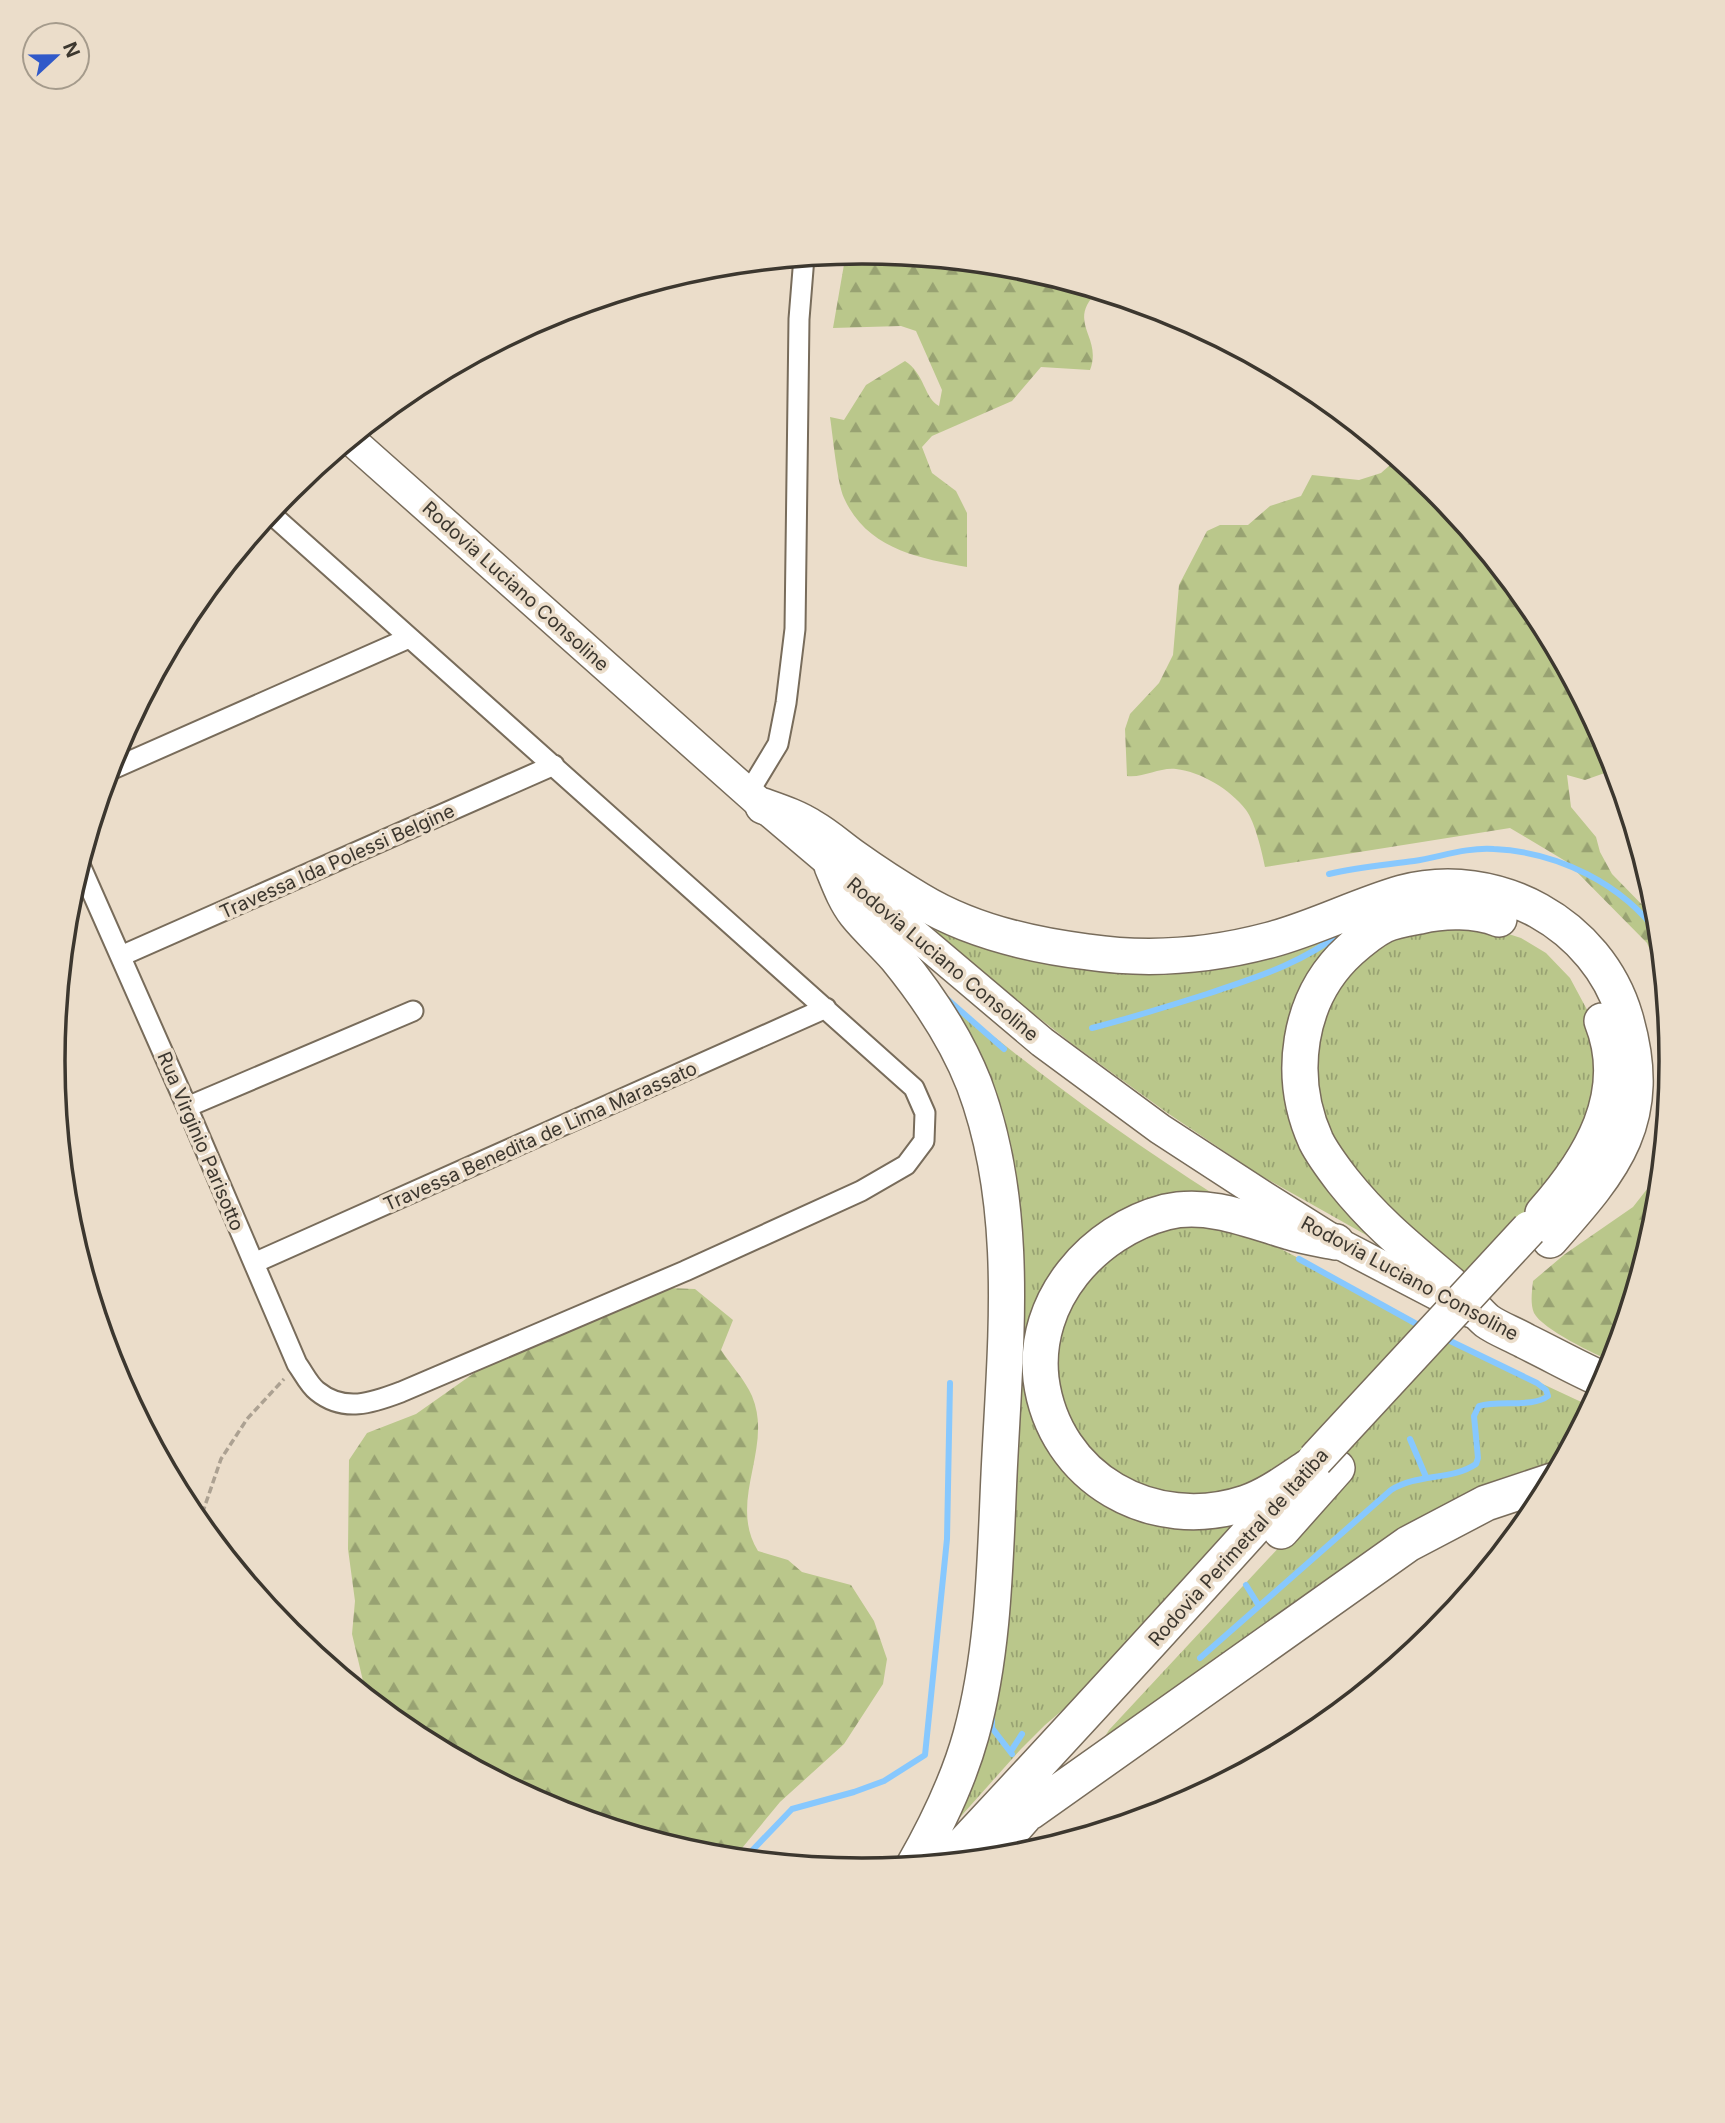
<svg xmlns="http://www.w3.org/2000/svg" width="1725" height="2123" font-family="Inter,sans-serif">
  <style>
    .grass { fill: url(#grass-tufts) }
    .forest { fill: url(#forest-firs) }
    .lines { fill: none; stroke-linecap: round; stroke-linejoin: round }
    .stream { stroke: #87c8fe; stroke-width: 6 }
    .street-casing { stroke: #786c5b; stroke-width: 23 }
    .primary-casing { stroke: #786c5b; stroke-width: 33 }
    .highway-casing { stroke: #786c5b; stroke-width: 38 }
    .path { stroke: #aca192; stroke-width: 3.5; stroke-dasharray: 7 3.5; stroke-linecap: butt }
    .street { stroke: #fff; stroke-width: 19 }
    .primary { stroke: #fff; stroke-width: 30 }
    .highway { stroke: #fff; stroke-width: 35 }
    .highway-bridge-casing { stroke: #786c5b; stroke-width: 38; stroke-linecap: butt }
    .highway-bridge { stroke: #fff; stroke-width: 35 }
    .labels { text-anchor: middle; stroke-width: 7; stroke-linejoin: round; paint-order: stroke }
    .street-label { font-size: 19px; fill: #3c372f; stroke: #ebddca }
    .rim { fill: none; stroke: #3c372f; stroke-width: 3.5 }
  </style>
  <defs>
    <pattern id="grass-tufts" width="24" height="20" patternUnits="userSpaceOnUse" patternTransform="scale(1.75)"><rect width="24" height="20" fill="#bac78b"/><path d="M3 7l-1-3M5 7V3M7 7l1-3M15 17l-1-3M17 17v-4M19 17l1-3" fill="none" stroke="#98a272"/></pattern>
    <pattern id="forest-firs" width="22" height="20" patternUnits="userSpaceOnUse" patternTransform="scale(1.75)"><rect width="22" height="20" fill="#bac78b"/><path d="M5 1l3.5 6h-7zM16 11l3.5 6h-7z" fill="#98a272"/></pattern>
  </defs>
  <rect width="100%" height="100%" fill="#ebddca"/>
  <path class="grass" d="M1348,924L1289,1035L1375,1240L1258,1174L1166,1112L1071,1043L982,973L936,931V928L1018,953Z
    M1484,926L1521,938L1546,953L1570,978L1592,1019L1598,1057L1588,1130L1533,1206L1464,1278L1369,1199L1310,1097L1320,1006L1384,936Z
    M940,992C1027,1066 1119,1134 1215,1195L1062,1267L1051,1448C1074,1492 1118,1521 1168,1525C1191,1527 1221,1519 1244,1516L1093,1684L1045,1725L1021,1749L954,1824L1016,1272Z
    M1201,1220L1259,1238L1322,1270L1468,1349L1592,1407L1560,1467L1102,1741L1109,1730L1349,1472L1267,1477L1201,1502L1129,1489L1067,1424L1053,1362L1071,1297L1118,1245Z"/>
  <path class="forest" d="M863,252L1021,267L1098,291C1065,323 1103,336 1090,370L1041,367L1012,401L932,436L922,447L932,473L956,491L967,513V567C918,558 867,549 844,498C837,482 833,437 830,417L844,420L866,385L905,361C925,374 924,398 939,406L942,390L916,331L901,326L833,328L846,253Z
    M1398,458L1436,489L1536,612L1611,752L1616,769L1585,780L1567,775L1571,807L1596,837L1600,852L1612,874L1653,916L1658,915L1665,986L1647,943L1567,862L1510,828L1265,867C1262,852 1255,822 1246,810C1230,789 1201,772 1176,769C1160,767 1144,778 1127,776L1125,729L1130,714L1159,683L1173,655L1179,585L1207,531L1220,525H1248L1270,506L1301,496L1312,475L1359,480L1381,473Z
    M1662,1170L1657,1220L1614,1362C1596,1355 1542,1329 1534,1313C1530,1303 1532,1292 1533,1281L1565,1254L1633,1207Z
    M669,1288L695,1289L733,1320L721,1350C731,1365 745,1380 752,1396C774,1448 727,1501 758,1551L788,1560L802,1572L851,1585L874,1621L887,1659L883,1684L844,1744L780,1802L733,1859L704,1856L552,1810L412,1735L367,1698L352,1634L355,1601L348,1549L349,1460L367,1433L416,1414L477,1371L616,1305Z"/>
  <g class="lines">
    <path class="stream" d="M1329,874C1357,867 1385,865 1414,861C1440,857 1467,847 1494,849C1558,852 1623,884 1660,936
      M946,998L1004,1049
      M1092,1028C1131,1018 1169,1006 1207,994C1260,976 1298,965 1344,931
      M1299,1259L1422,1327
      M1410,1439L1426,1477
      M1246,1585L1259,1606
      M1200,1658L1391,1490C1418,1473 1451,1481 1476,1464L1478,1458L1474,1416L1479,1406C1499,1400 1533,1408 1548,1396L1546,1390L1537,1383L1444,1338
      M992,1717V1728L1012,1754
      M1011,1751L1022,1734
      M743,1860L792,1809L854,1792L884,1781L925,1755L947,1539L950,1383"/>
    <g class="street-casing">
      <path id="street" d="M108,771L409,638
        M749,792L778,744L786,703L795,629L799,319L804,257
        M80,865L187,1107L297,1364C303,1372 309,1385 317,1391C344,1413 372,1403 401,1392L685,1271L861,1191L906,1165L924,1141L925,1113L914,1088L270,513
        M121,956L554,765
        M187,1107L413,1011
        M254,1263L826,1008"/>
    </g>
    <g class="primary-casing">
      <path id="primary" d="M350,439L763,806L1042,1042L1160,1129L1263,1196L1336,1242L1470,1312"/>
    </g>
    <g class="highway-casing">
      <path id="highway" d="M763,806C780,812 798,818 813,828C827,836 839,847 853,857C874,872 897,887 919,900C970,931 1030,945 1088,952C1149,961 1210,956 1270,940C1315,928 1357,906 1402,893C1496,868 1598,924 1625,1017C1655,1120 1615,1167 1550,1240
        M832,866C839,883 845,900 856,914C868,929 883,942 896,957C927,995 956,1038 974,1084C1021,1209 1005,1345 999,1475C995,1562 994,1651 971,1735C958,1782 937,1825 913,1867
        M1499,919C1475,910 1445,910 1420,916C1409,918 1395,920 1384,925C1372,931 1360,941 1350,950C1297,998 1287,1077 1316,1141C1323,1155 1333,1168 1343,1181C1378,1225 1412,1251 1454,1287C1466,1297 1475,1311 1487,1321C1498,1329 1513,1334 1525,1341C1552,1354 1578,1369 1606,1381
        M1543,1213C1590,1160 1631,1094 1602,1021
        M1310,1466C1290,1479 1269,1495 1246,1503C1153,1534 1054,1479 1041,1379C1032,1300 1093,1231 1166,1212C1208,1202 1250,1220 1290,1232C1305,1237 1321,1239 1336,1242
        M1281,1531L1337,1468
        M1030,1812L1408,1544L1486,1503L1552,1481
        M987,1859L1044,1794
        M946,1863C1062,1739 1176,1615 1289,1489"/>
    </g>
    <path class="path" d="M199,1523L221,1459L247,1419L284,1379"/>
    <use href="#street" class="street"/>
    <use href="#primary" class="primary"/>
    <use href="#highway" class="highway"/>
    <g class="highway-bridge-casing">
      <path id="highway-bridge" d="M1315,1460L1529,1229"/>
    </g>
    <use href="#highway-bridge" class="highway-bridge"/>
  </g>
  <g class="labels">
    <g class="street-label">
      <text transform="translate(516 586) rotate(42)" y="7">Rodovia Luciano Consoline</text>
      <text transform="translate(337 861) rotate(-24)" y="7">Travessa Ida Polessi Belgine</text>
      <text transform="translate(943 959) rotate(40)" y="7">Rodovia Luciano Consoline</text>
      <text transform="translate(540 1136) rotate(-24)" y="7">Travessa Benedita de Lima Marassato</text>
      <text transform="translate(201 1141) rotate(67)" y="7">Rua Virginio Parisotto</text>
      <text transform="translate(1410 1278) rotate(28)" y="7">Rodovia Luciano Consoline</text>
      <text transform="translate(1238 1547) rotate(-48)" y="7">Rodovia Perimetral de Itatiba</text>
    </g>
  </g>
  <path d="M0 0H1725V2123H0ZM65 1061a797 797 0 1 1 1594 0a797 797 0 1 1-1594 0Z" fill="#ebddca" fill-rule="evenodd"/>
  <path class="rim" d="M65 1061a797 797 0 1 1 1594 0a797 797 0 1 1-1594 0Z"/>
  <g transform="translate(56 56) rotate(68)"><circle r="33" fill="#ebddca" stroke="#a59b8c" stroke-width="2"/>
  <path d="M0-5L12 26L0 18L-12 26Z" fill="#3059c9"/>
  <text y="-10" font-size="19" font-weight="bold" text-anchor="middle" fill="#3c372f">N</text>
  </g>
</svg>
